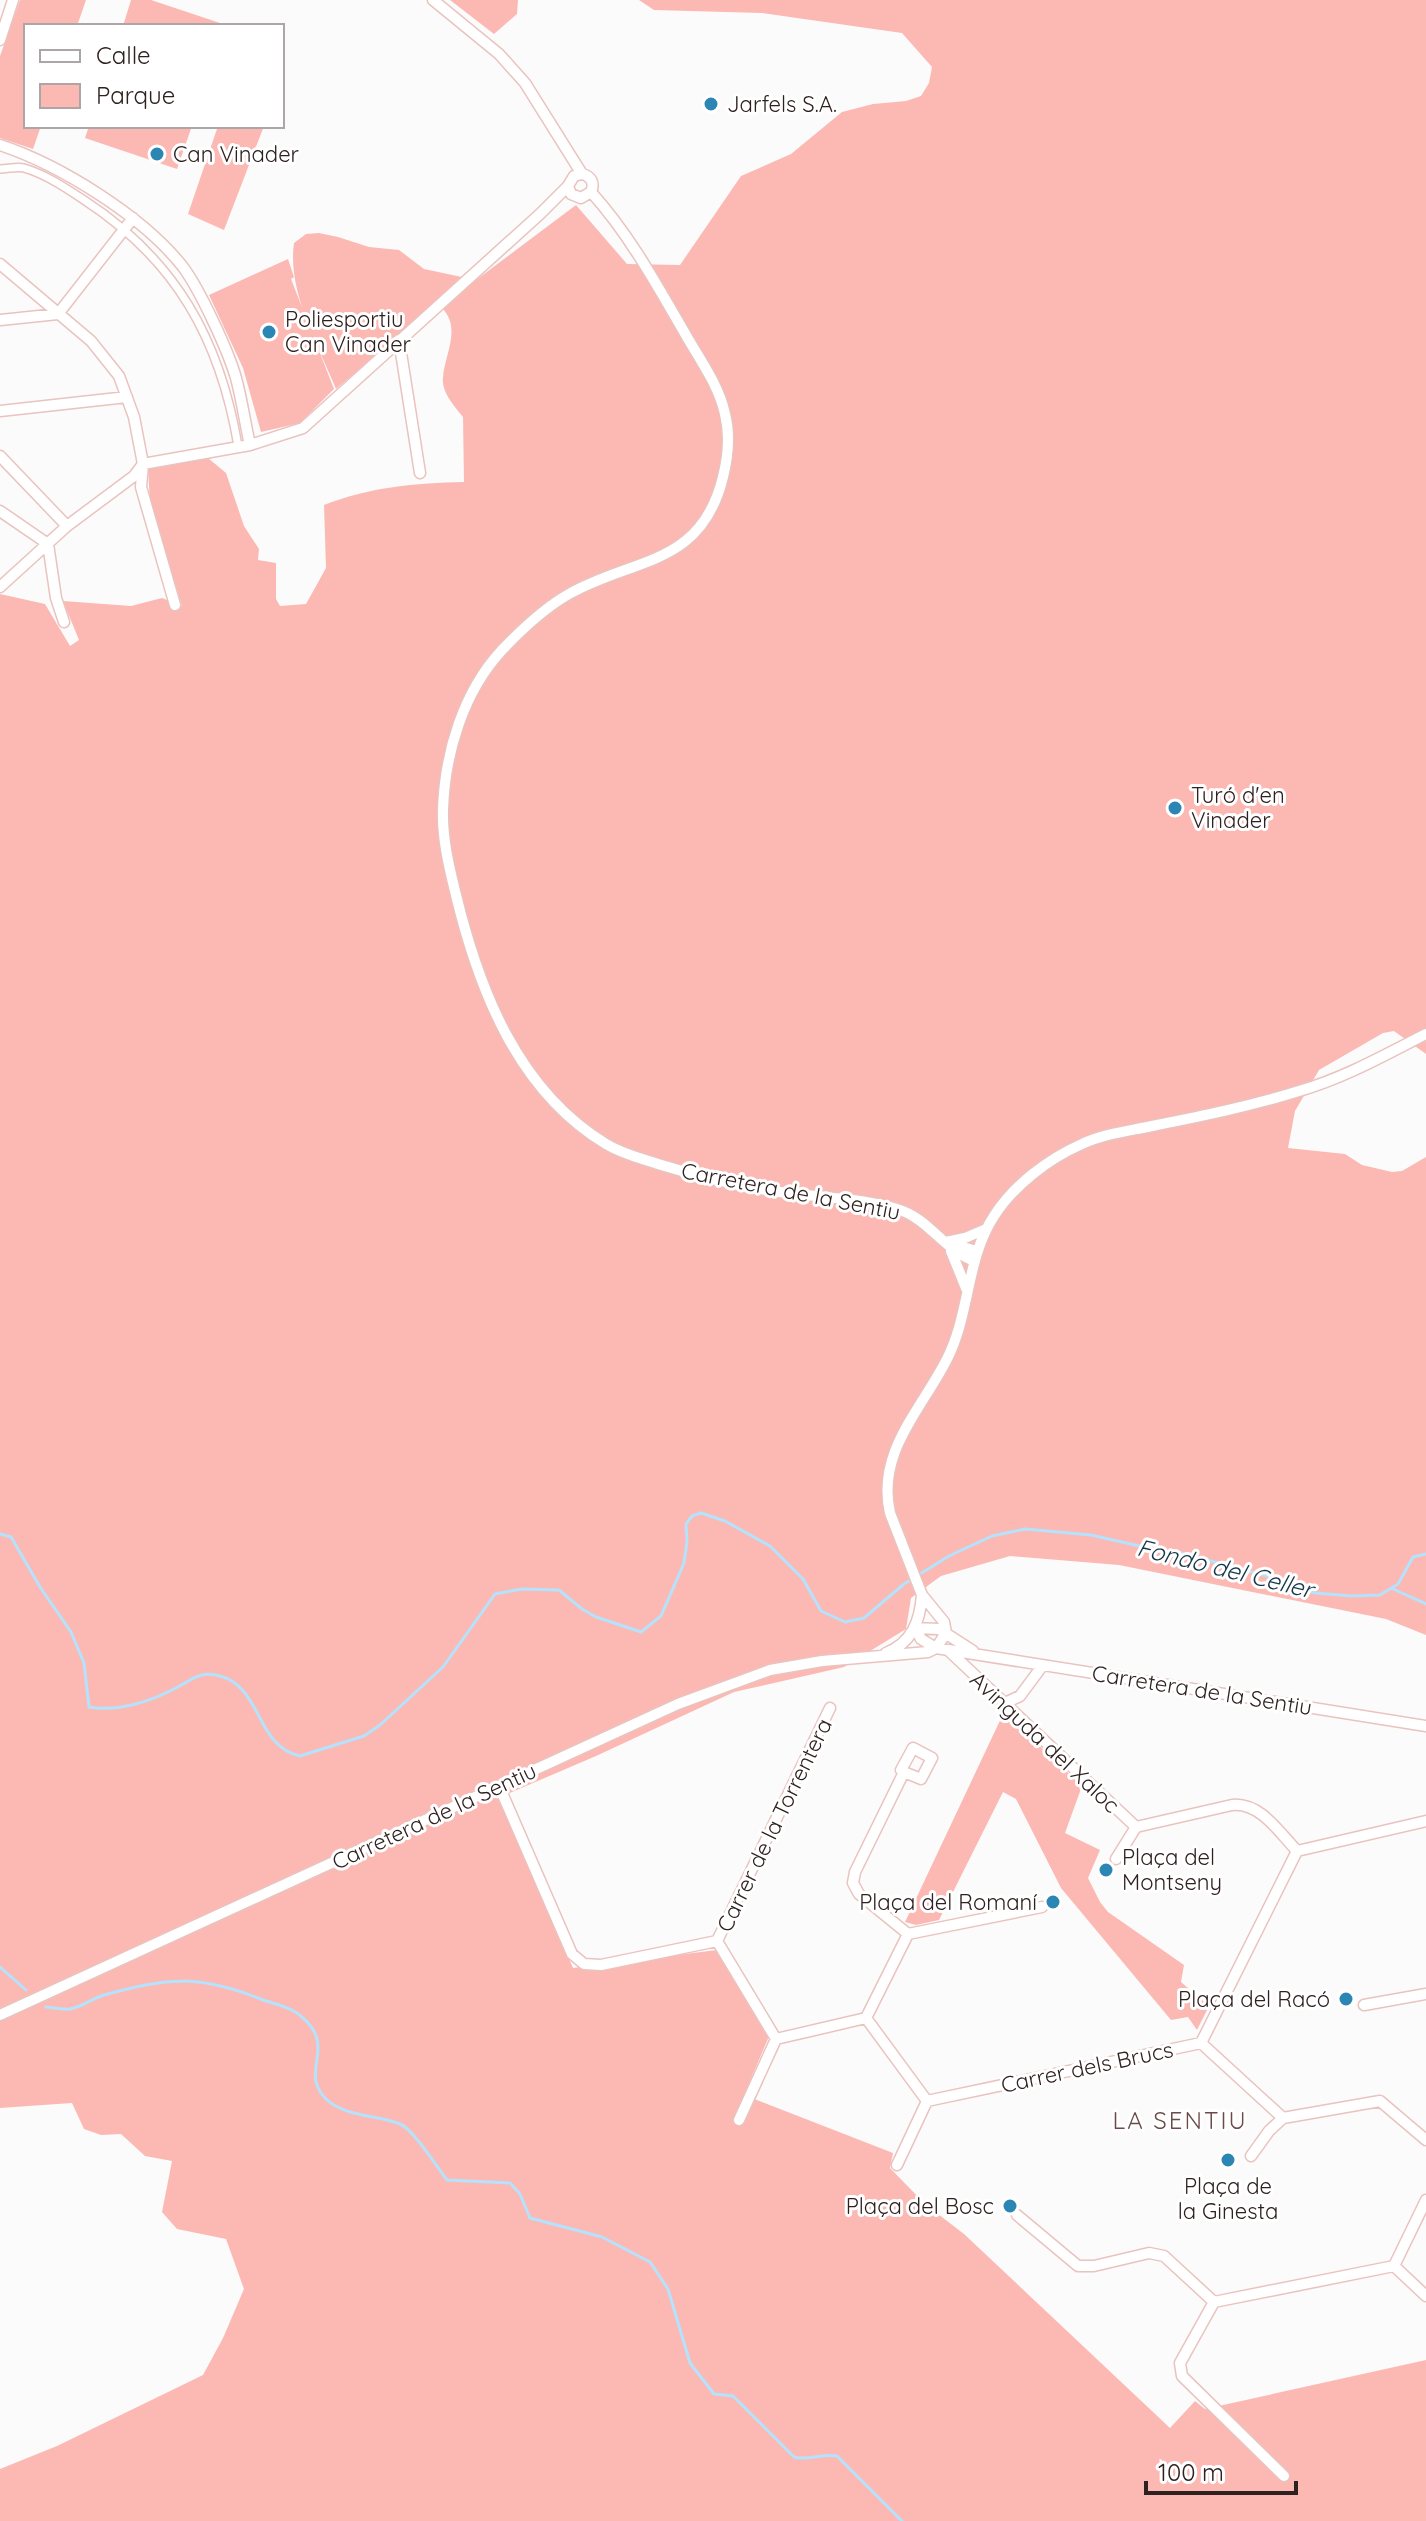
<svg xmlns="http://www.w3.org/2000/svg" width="1426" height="2521" font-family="Quicksand,sans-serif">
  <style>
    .green { fill: #fcb9b3 }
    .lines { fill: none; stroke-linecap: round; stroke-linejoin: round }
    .stream { stroke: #b5e2fd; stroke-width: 3 }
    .pedestrian-casing { stroke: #e9c3bf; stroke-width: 10 }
    .minor-casing { stroke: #e9c3bf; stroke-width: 13 }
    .pedestrian { stroke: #fff; stroke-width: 7 }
    .minor { stroke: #fff; stroke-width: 10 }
    .poi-dot { fill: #2b86b3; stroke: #fff; stroke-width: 3 }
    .labels { text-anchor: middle; stroke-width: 6; stroke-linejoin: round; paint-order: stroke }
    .poi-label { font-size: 22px; fill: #2f2120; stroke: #fff; text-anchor: start }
    .street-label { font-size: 22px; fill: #2f2120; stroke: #fff }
    .water-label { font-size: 24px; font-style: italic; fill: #14374a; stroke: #fff }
    .neighbourhood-label { font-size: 24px; letter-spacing: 2px; fill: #6b4b49; stroke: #fff }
  </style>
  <rect width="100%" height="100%" fill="#fbfbfb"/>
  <path class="green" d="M20,0H86L77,26H26V126H41L33,149L0,138V56Z
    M131,0H151L226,25L123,26Z
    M450,0H518L517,14L494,34Z
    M639,0H1426V1054L1394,1031L1383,1033L1319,1070L1295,1111L1288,1148L1345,1154L1362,1165L1392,1172L1402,1171L1426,1157V1635L1386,1619L1119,1565L1010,1556L941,1576L911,1598L906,1629L844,1667L734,1692L596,1756L498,1798L573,1968L717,1950L770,2034L744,2095L893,2153L890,2168L925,2204L964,2234L1170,2428L1195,2401L1205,2409L1426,2360V2521H0V2469L57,2446L203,2375L223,2338L244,2289L226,2239L177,2229L162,2212L172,2161L145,2156L121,2134L101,2135L84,2129L72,2103L0,2108V594L45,604L70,646L79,640L63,601L131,606L162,598L182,606L150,504L148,468L202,453L226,473L244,526L259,549L258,560L276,563V599L280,606L306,604L326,568L324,505C370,487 415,483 464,482L463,417C454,406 441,392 443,377C445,354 461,329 443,309L391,342L336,389C318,345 287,291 294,243L306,234L319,233L338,237L369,247L399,250L424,269L476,280L576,205L627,264L680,265L741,176L791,154L842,112L873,104L906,101L921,96L929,83L932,67L902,33L762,13L654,10Z
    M89,126H192L177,169L85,138Z
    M218,126H264L224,230L188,214Z
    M288,259L294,277L291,279L334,389L300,423L261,432L243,368L209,295Z
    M1004,1712L1082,1786L1065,1833L1100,1850L1088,1878L1100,1902L1108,1912L1184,1965L1181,1982L1209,2006L1197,2030L1188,2017L1171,2020L1061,1888L1016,1799L1003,1792L939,1920L916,1925L905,1922Z"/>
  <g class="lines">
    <path class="stream" d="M0,1534L11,1537L40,1587L71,1632L84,1663L89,1707C117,1712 149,1702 174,1689C190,1681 200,1670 220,1676C262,1687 256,1747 300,1756L364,1736L380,1725L443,1667L495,1594L522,1589L559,1590L582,1609L596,1617L641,1632L661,1616L684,1563L687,1541L686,1524L692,1516L701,1513L725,1521L770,1546L803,1579L821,1611L845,1622L864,1618L904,1584L949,1556L992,1536L1025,1529L1091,1535L1157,1550L1181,1553L1267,1576L1315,1593L1352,1596L1380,1595L1398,1584L1413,1557L1426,1554
      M1393,1589L1426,1604
      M0,1967L26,1990
      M46,2007C54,2008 63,2010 70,2009C82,2007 93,1998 104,1995C166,1978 196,1974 258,1998C272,2004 290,2006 302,2017C338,2048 298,2071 326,2099C345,2117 377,2115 400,2124C413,2129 437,2167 447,2180L510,2183L520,2194L530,2218L602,2237L650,2262L668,2289L690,2363L714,2394L733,2396L794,2457C808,2461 823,2453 837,2456L902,2521"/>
    <g class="pedestrian-casing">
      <path id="pedestrian" d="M0,169C8,169 17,166 24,168C45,174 66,188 84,200C176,260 220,339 238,446"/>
    </g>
    <g class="minor-casing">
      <path id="minor" d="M433,0L499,54L525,83L582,174C591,176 595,183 591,192L581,198L571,194L568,186
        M0,40L13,0
        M0,145C60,165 143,216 183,267C200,290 228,350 236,378C242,400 245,423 250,445
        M591,192C630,235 658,287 687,337C701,361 719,386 725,414C730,434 728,457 723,477C701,567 634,557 569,594C544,608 522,629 502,650C463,692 445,753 443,809C442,838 449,867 456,895C479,990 518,1091 606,1144C622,1154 640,1158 658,1164C703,1178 749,1189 796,1194C830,1198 865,1199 897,1209C929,1218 944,1251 975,1261
        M0,264L91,341L119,376L134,417L143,464L141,487L175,605
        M0,320L58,314L133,218
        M399,340L420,473
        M0,411L127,397
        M0,456L67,526
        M143,464L250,445L303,428L540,214L568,186L574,176L582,174
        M0,511L48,544L56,598L64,622
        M0,587L67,526L134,476L143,464
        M946,1242L965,1238L986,1229
        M948,1243L977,1251
        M951,1251L966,1288
        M915,1628L921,1639L936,1648L1426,1726
        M915,1628L939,1629L973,1651
        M946,1633L944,1622L922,1595L890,1513C876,1452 922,1409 947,1359C970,1314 966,1259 994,1216C1014,1185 1048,1159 1082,1144C1103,1134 1129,1131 1152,1126C1202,1116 1251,1106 1299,1091C1344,1078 1385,1055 1426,1034
        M948,1650L1136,1827L1232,1805C1260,1802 1279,1832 1297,1851
        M886,1653C912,1643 920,1621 922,1595
        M1005,1703L1020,1696L1043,1665
        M904,1772L921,1779L932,1758L913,1748L901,1770L904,1772L855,1872L853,1883L859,1894L908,1934
        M499,1786L572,1954L584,1964L601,1965L717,1941L776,2039L866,2018L927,2101
        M1297,1851L1426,1821
        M1116,1859L1136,1827
        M908,1934L1042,1907
        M717,1941L830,1708
        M1364,2005L1426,1994
        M0,2015L678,1704L770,1670L822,1661L928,1652L936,1648L946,1633
        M866,2018L908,1934
        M1201,2043L1283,2118L1380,2101L1426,2140
        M927,2101L1201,2043L1297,1851
        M739,2120L776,2039
        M1251,2156L1269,2131L1283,2118
        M897,2165L927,2101
        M1017,2215L1078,2266H1094L1149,2253L1164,2256L1214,2302
        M1394,2266L1426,2200
        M1394,2266L1426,2296
        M1214,2302L1180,2363L1182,2376L1284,2476
        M1214,2302L1394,2266"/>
    </g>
    <use href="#pedestrian" class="pedestrian"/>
    <use href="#minor" class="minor"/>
  </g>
  <g class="poi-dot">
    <circle cx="711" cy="104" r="8"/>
    <circle cx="157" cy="154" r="8"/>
    <circle cx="269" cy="332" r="8"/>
    <circle cx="1175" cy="808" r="8"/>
    <circle cx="1106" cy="1870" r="8"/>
    <circle cx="1053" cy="1902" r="8"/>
    <circle cx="1346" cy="1999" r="8"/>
    <circle cx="1228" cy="2160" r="8"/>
    <circle cx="1010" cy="2206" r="8"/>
  </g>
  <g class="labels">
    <g class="poi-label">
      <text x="727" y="112">Jarfels S.A.</text>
      <text x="173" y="162">Can Vinader</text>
      <text x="285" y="327">Poliesportiu<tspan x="285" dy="25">Can Vinader</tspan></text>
      <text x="1191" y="803">Turó d'en<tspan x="1191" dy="25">Vinader</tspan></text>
      <text x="1122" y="1865">Plaça del<tspan x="1122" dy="25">Montseny</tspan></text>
      <text x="1037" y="1910" text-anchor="end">Plaça del Romaní</text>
      <text x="1330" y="2007" text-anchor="end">Plaça del Racó</text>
      <text x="1228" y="2194" text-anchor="middle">Plaça de<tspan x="1228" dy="25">la Ginesta</tspan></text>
      <text x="994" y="2214" text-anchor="end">Plaça del Bosc</text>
    </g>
    <g class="street-label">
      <text transform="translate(791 1191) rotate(11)" y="8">Carretera de la Sentiu</text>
      <text transform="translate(1202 1690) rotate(9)" y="8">Carretera de la Sentiu</text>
      <text transform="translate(1045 1742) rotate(43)" y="8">Avinguda del Xaloc</text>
      <text transform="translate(434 1816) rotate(-25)" y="8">Carretera de la Sentiu</text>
      <text transform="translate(774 1825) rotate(-64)" y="8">Carrer de la Torrentera</text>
      <text transform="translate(1087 2067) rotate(-12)" y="8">Carrer dels Brucs</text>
    </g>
    <g class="water-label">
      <text transform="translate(1225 1569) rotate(14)" y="8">Fondo del Celler</text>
    </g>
    <g class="neighbourhood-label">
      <text x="1180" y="2129">LA SENTIU</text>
    </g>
  </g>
  <rect x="24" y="24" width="260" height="104" fill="#ffffff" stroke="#aca6a6" stroke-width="2"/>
  <rect x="40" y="50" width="40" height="12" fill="#ffffff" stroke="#aca6a6" stroke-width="2"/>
  <text x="96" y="64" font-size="24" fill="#2f2120">Calle</text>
  <rect x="40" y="84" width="40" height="24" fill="#fcb9b3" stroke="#aca6a6" stroke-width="2"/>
  <text x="96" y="104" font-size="24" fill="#2f2120">Parque</text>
  <path d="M1146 2481v12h150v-12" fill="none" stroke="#2f2120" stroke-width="4"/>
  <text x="1158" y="2481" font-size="24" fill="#2f2120" stroke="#ffffff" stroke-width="6" paint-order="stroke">100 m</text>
</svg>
